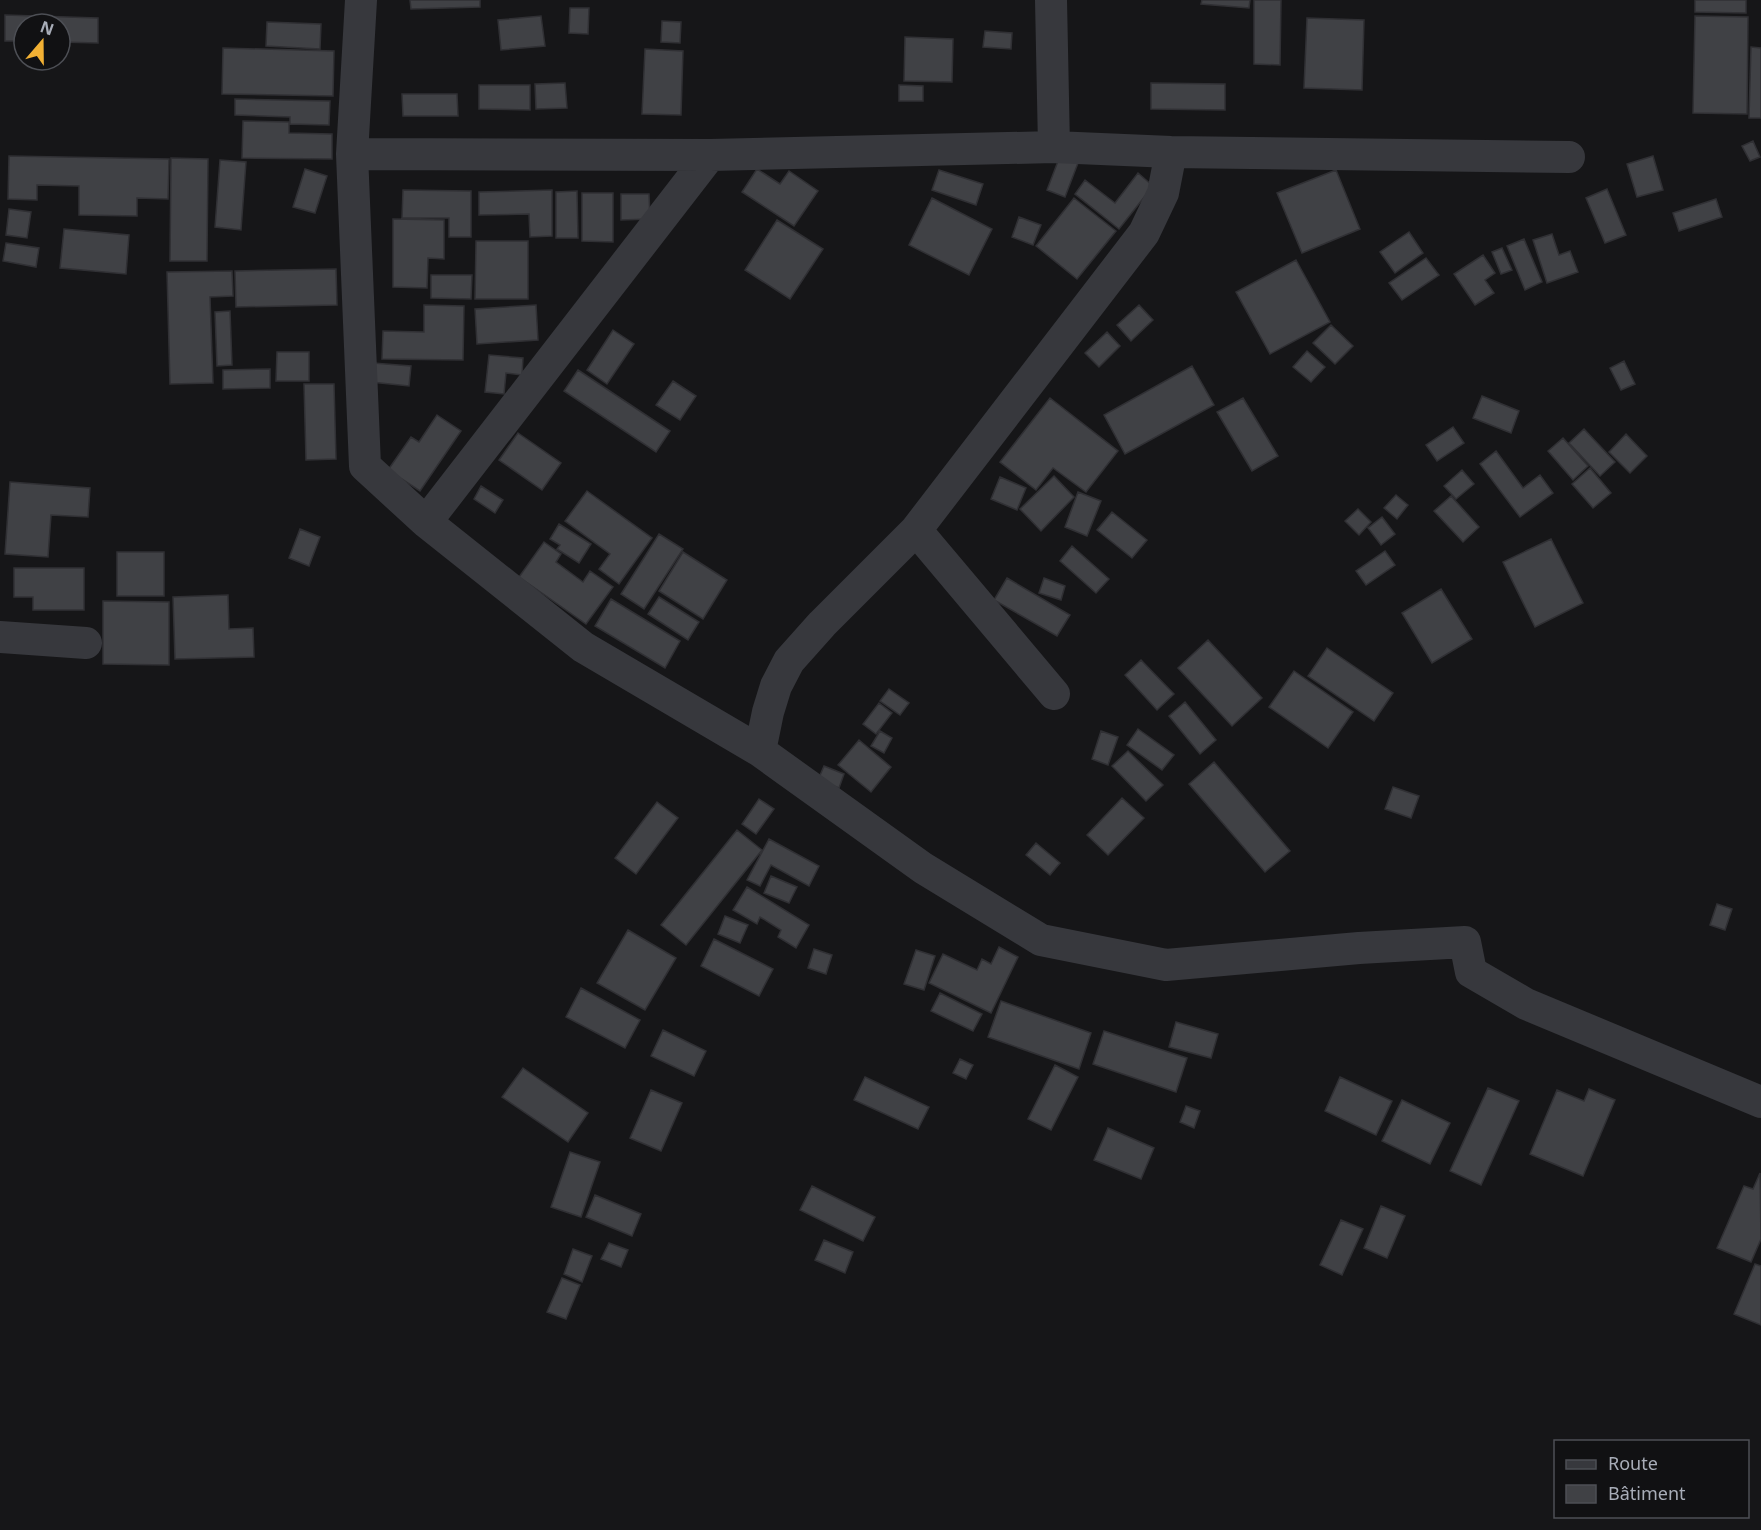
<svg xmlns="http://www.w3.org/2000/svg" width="1761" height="1530" font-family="'Noto Sans',sans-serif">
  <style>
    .building { fill: #404145; stroke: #303034; stroke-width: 1.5 }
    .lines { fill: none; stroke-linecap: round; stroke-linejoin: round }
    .street { stroke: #37383d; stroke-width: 32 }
  </style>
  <rect width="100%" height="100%" fill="#161618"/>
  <path class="building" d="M410,0H480V7L411,9Z
    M1202,0H1250L1249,8L1201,4Z
    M1254,0H1281L1280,65L1254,64Z
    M1695,0H1746V13L1695,12Z
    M570,8H589L588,34L569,33Z
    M5,15L98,18V43L60,42V24H24V41H5Z
    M541,16L545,46L501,50L498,20Z
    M1695,16L1748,17L1747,114L1693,113Z
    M1307,18L1364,20L1362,90L1304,88Z
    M662,21L681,22L680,43L661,42Z
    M267,22L321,24L320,49L266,46Z
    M985,31L1012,33L1011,49L983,47Z
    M905,37L953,39L952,82L904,81Z
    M1751,47L1761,48V118H1749Z
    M223,48L334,51L333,96L222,94Z
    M645,49L683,51L681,115L642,114Z
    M565,83L567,108L536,109L535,84Z
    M1151,83L1225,84V110L1151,109Z
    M479,85H530V110L479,109Z
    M899,85L923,86V101H899Z
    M402,94H457L458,116H403Z
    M235,99L330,101L329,125L290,124V117L235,115Z
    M243,121L289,122V133L332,134V159L242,158Z
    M1753,141L1760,157L1750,161L1742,146Z
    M9,156L169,159L168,199L137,198V216L79,215V186L37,185V200L8,199Z
    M1060,156L1078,163L1065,197L1047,190Z
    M1653,156L1663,190L1637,197L1627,164Z
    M171,158L208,159L207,261H170Z
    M220,160L246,162L241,230L215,227Z
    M305,169L327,176L315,213L293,207Z
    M757,169L780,184L789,171L818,191L794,226L742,192Z
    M939,170L983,184L976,205L932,190Z
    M1336,170L1360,229L1302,253L1277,193Z
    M1138,173L1153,186L1119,229L1075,194L1085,180L1115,203Z
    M1607,189L1626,235L1605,243L1586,198Z
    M403,190L471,191V237H449V218H402Z
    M552,190V236L530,237L529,214L479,215V192Z
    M577,191L578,238H556V192Z
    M582,193H613V242L582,241Z
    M621,194H649L650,219L621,220Z
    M932,198L992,229L969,275L909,245Z
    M1074,198L1116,231L1077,279L1036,246Z
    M1716,199L1722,217L1679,231L1673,213Z
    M9,209L31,212L27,238L6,235Z
    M1019,217L1041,225L1033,245L1012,237Z
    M393,219L444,220V259L428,258L427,288L393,287Z
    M777,220L823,249L790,299L745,270Z
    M64,229L129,235L126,274L60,268Z
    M1409,232L1423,253L1395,273L1380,252Z
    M1552,234L1559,255L1570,251L1578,272L1547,283L1533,240Z
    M1524,239L1542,282L1525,290L1507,246Z
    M476,241H528V299H475Z
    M6,243L39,248L36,267L3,261Z
    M1502,248L1512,270L1501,274L1492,252Z
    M1483,255L1495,273L1485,280L1494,293L1475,305L1454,274Z
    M1426,258L1439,275L1402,300L1389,283Z
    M1296,260L1330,322L1270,354L1236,292Z
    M336,269L337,305L236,307L235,271Z
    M232,271L233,296L210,297L213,383L170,384L167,272Z
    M431,275H472L471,299L431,298Z
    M424,305L464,306L463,360L382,359L383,331L424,332Z
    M536,305L538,340L477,344L475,309Z
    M1139,305L1153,320L1131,341L1117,325Z
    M230,311L232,365L217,366L215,312Z
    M1331,325L1353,346L1335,364L1313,343Z
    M613,330L634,344L607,384L587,370Z
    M1107,332L1120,346L1099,367L1085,353Z
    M1307,351L1325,367L1311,382L1293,367Z
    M277,352H309V381H276Z
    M489,355L523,358L522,375L506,373L504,394L485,392Z
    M1624,361L1635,384L1621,390L1610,368Z
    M373,363L411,366L409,386L371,382Z
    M1192,366L1214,405L1125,454L1104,415Z
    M270,369V388L223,389V370Z
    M578,370L670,431L656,452L564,391Z
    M673,381L696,396L680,420L656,405Z
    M304,384H334L336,459L306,460Z
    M1482,396L1519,411L1511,433L1473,418Z
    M1050,398L1118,451L1086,492L1053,468L1036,490L1000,462Z
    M1243,398L1278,456L1252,471L1217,412Z
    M437,415L461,431L420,491L388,470L411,437L419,442Z
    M1453,427L1464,443L1437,461L1426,445Z
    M1584,429L1615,462L1600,476L1569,443Z
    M518,433L561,463L542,490L499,460Z
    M1626,434L1647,456L1630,473L1609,452Z
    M1563,438L1588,466L1573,480L1548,451Z
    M1496,451L1523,488L1540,475L1553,493L1520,517L1480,464Z
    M1590,468L1611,493L1593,508L1572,484Z
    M1462,470L1474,484L1456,499L1444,486Z
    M1054,476L1074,497L1041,531L1020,509Z
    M1000,477L1026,488L1017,510L991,499Z
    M10,482L90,488L88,517L51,515L48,557L5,554Z
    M481,486L503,500L495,513L474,499Z
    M587,491L652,538L619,584L599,569L610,554L565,521Z
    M1078,492L1101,501L1087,536L1065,527Z
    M1396,495L1408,505L1397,519L1384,508Z
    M1451,496L1479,527L1463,542L1434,511Z
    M1358,509L1371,522L1359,535L1345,521Z
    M1112,512L1147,540L1132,558L1097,530Z
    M1382,517L1395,534L1381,545L1368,528Z
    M559,524L591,544L579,563L557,549L560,545L550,539Z
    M300,529L320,537L309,566L289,558Z
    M659,534L683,549L644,609L621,594Z
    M1551,539L1583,603L1535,627L1503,562Z
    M544,542L561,554L556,562L583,582L590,571L613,587L586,624L519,577Z
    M1072,546L1109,579L1096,593L1060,561Z
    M1385,551L1395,565L1366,585L1356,571Z
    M117,552H164V596H117Z
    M683,552L727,580L703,619L659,591Z
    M14,568H84V610H33V597H14Z
    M1007,578L1070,615L1057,636L994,600Z
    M1044,578L1065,586L1061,600L1039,593Z
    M1441,589L1472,639L1432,663L1402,613Z
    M228,595L229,629L253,628L254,657L175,659L173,597Z
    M659,597L699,622L688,640L648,614Z
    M611,599L680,641L665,668L595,626Z
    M103,601L169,602V665L103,664Z
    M1208,640L1262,698L1232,726L1178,668Z
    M1327,648L1393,693L1374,721L1308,676Z
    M1141,660L1174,694L1157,710L1125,675Z
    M1294,671L1353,712L1328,748L1269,707Z
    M889,689L909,703L900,715L880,701Z
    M1185,702L1216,740L1200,754L1169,716Z
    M879,703L892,713L876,734L863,724Z
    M1138,729L1174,755L1162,770L1127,745Z
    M880,731L892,738L884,753L871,746Z
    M1101,731L1118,737L1108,765L1092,759Z
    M859,740L891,767L871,792L838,765Z
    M1128,751L1163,785L1146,801L1112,766Z
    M1214,762L1290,851L1265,872L1189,784Z
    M824,766L844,774L839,788L818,780Z
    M1393,787L1419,796L1411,818L1385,809Z
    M1122,798L1144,818L1108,855L1087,835Z
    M759,799L774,809L756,834L742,824Z
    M657,802L678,818L636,874L615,858Z
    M737,830L762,850L686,945L661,925Z
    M769,839L819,866L809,886L771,865L760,886L747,880Z
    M1036,843L1060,863L1050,875L1026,855Z
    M771,876L797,887L789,903L764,893Z
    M747,887L809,925L796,948L778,937L781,930L760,917L757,924L733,910Z
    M1717,904L1732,909L1725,930L1710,925Z
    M725,916L748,925L740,943L718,934Z
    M628,930L676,958L645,1010L597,983Z
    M714,939L773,969L759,996L701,966Z
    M999,947L1018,957L991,1013L929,983L943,954L977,970L982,959L991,964Z
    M814,949L832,955L826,974L808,968Z
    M916,950L935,956L924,990L904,984Z
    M581,988L640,1020L625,1048L566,1017Z
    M940,993L982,1014L973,1031L931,1011Z
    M1001,1001L1091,1033L1079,1069L988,1037Z
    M1176,1022L1218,1034L1211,1058L1169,1047Z
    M663,1030L706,1051L694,1076L651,1056Z
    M1104,1031L1187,1058L1176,1092L1093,1064Z
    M960,1059L973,1065L966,1079L953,1073Z
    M1055,1065L1078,1077L1051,1130L1028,1119Z
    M523,1068L588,1113L568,1142L502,1097Z
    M865,1077L929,1107L918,1129L854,1100Z
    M1340,1077L1392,1101L1376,1135L1325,1111Z
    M1488,1088L1519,1101L1481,1185L1450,1171Z
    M1589,1089L1615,1100L1583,1176L1530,1154L1557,1090L1584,1101Z
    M651,1090L682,1103L661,1151L630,1138Z
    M1402,1100L1450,1123L1430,1164L1382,1141Z
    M1186,1106L1200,1111L1194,1128L1180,1122Z
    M1108,1128L1154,1148L1141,1179L1094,1160Z
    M570,1152L600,1162L581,1217L551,1207Z
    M1760,1173L1761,1239L1751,1262L1717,1248L1744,1186L1753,1189Z
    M812,1186L875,1217L863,1241L800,1210Z
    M595,1195L641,1214L632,1236L586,1217Z
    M1381,1206L1405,1216L1387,1258L1364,1248Z
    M1341,1220L1363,1229L1342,1275L1320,1265Z
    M824,1240L853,1252L845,1273L815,1260Z
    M609,1243L628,1250L621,1267L601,1259Z
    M573,1249L592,1256L582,1282L564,1274Z
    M1755,1264L1761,1266V1325L1734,1314Z
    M562,1278L580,1285L566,1319L547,1312Z"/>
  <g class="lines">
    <path class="street" d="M361,0L352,154L365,466L426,522L583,647L760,751L923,868L1041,940L1166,965L1359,948L1465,942L1471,972L1526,1004L1761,1102
      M1051,0L1054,147
      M352,154L710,155L1054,147L1171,152L1569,157
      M426,522L710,155
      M916,530L1054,694
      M0,637L86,643
      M760,751L768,712L776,686L789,661L822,624L916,530L1144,233L1163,193L1171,152"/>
  </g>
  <rect x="1554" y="1440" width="195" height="78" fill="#111113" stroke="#4d4f55" stroke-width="1.5"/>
  <rect x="1566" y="1460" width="30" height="9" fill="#37383d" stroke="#4d4f55" stroke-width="1.5"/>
  <text x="1608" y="1470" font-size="18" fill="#a8adb8">Route</text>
  <rect x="1566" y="1485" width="30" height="18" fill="#404145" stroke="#4d4f55" stroke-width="1.5"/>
  <text x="1608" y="1500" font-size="18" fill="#a8adb8">Bâtiment</text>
  <g transform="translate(42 42) rotate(20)"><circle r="28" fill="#111113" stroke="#4d4f55" stroke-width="1.5"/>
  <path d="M0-4.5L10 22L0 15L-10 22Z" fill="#f2b134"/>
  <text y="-9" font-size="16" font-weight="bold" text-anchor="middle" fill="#a8adb8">N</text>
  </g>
</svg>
